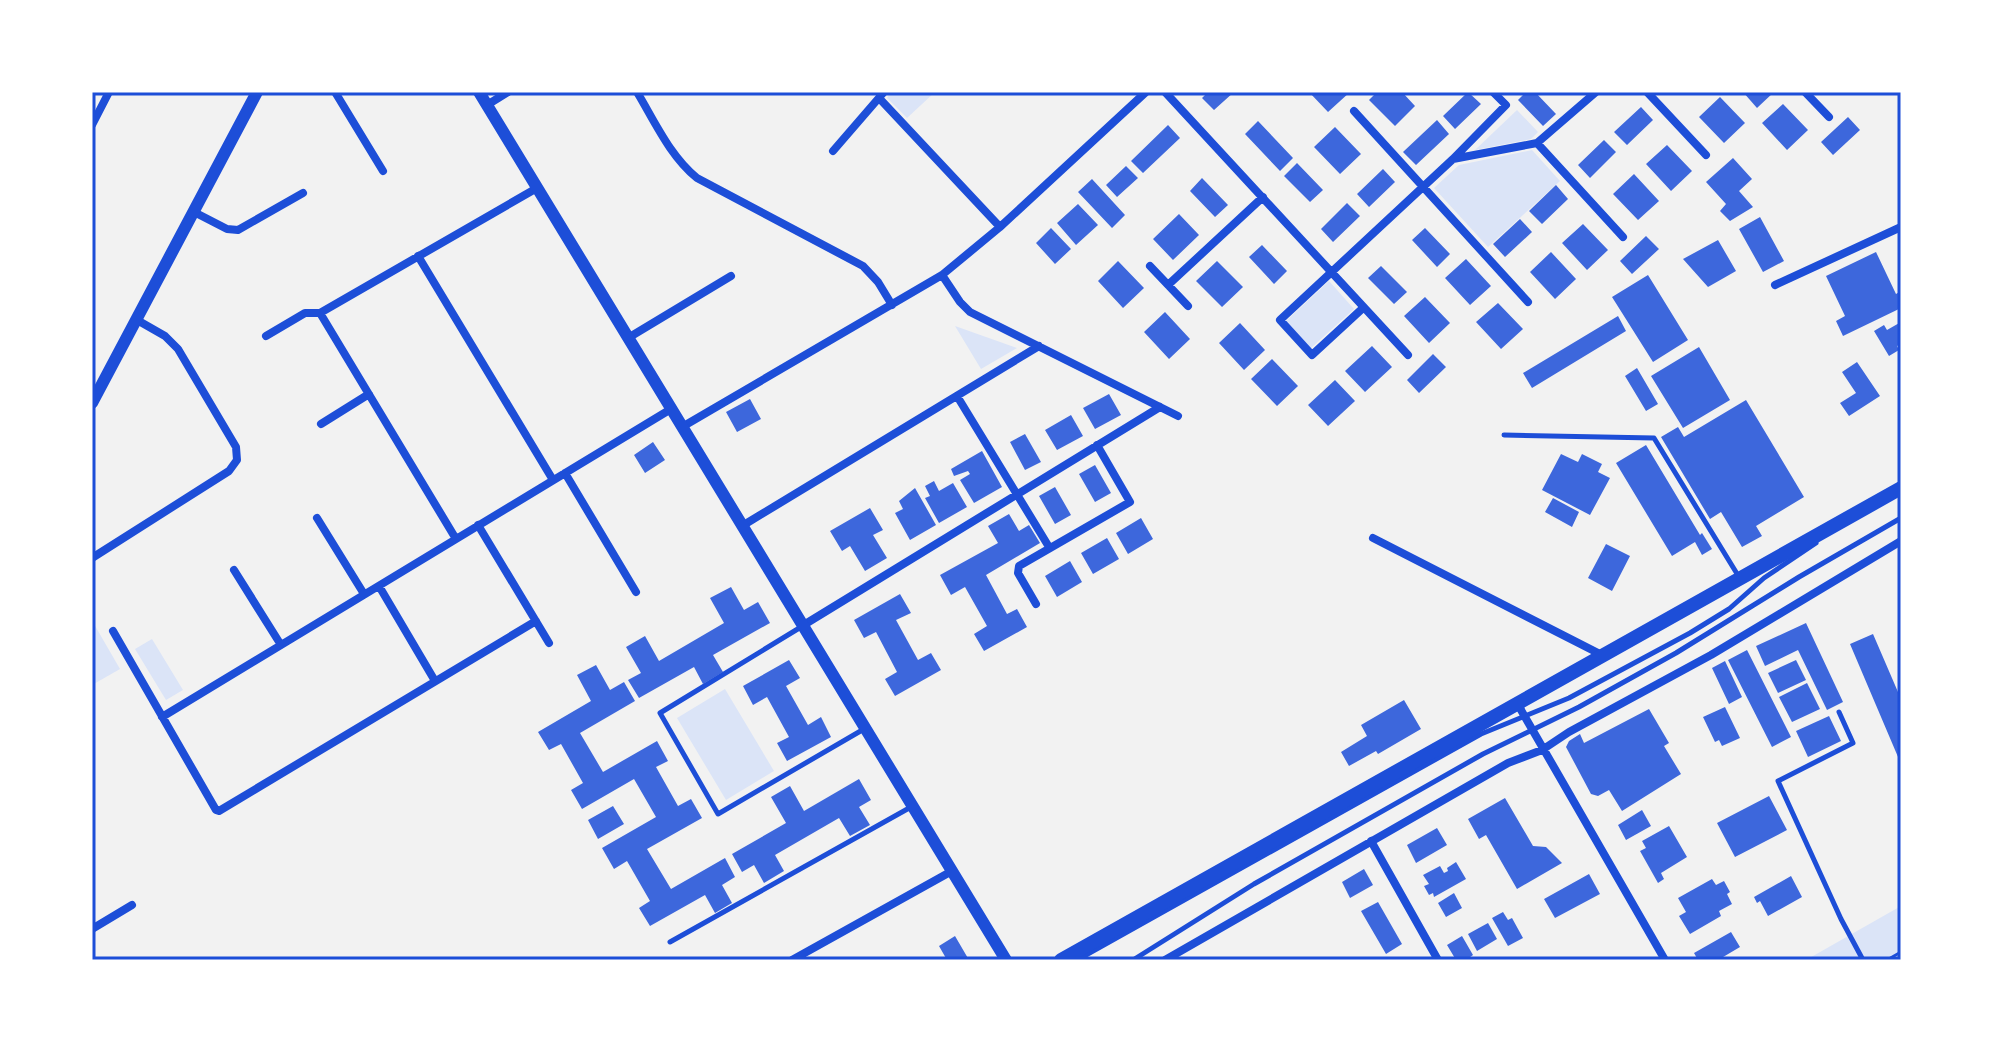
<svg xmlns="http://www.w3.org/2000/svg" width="1993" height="1052" font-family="'IBM Plex Sans',sans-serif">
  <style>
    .green { fill: #dbe4f7 }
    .building { fill: #3d67dc }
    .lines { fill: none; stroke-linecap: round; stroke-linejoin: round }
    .path { stroke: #1d4ed8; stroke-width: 3 }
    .service { stroke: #1d4ed8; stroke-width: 5 }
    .minor { stroke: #1d4ed8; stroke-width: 8 }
    .tertiary { stroke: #1d4ed8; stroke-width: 12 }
    .primary { stroke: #1d4ed8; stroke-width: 14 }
    .neatline { fill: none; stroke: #1d4ed8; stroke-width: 3 }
  </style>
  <rect width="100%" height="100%" fill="#f2f2f2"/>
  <path class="green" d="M891,92H935L907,118L887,98Z
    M1517,110L1538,132L1531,139L1475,150Z
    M1532,150L1560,181L1488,247L1434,188L1459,165Z
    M1329,281L1354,309L1311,348L1286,321Z
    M955,326L1017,348L981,369Z
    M94,624L120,669L92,685V626Z
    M152,639L183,690L166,700L135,649Z
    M725,689L774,771L726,800L677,718Z
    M1901,906V952L1887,960H1806Z"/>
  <path class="building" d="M1208,92H1234L1214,110L1202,98Z
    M1309,92H1350L1328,112Z
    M1377,92H1402L1415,106L1395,126L1369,100Z
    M1468,92L1481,104L1455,129L1443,116Z
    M1526,92H1535L1556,114L1543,126L1518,100Z
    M1743,92H1774L1757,108Z
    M1720,97L1745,123L1724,143L1699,117Z
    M1783,104L1808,130L1787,150L1762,123Z
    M1641,107L1653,120L1627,145L1614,132Z
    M1848,117L1860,130L1833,155L1821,142Z
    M1437,120L1449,134L1416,165L1403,152Z
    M1258,121L1293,158L1280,171L1245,134Z
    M1168,125L1180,138L1143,173L1131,161Z
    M1335,127L1361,154L1340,174L1314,147Z
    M1604,140L1616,152L1590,178L1578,165Z
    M1667,145L1692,171L1671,191L1646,164Z
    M1733,158L1752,179L1739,191L1753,207L1730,221L1720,211L1726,204L1706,182Z
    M1297,163L1323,190L1310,202L1284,176Z
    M1126,166L1138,178L1117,197L1106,185Z
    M1383,169L1395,182L1369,207L1357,194Z
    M1634,174L1659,201L1638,220L1613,194Z
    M1202,178L1228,205L1215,217L1190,191Z
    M1092,179L1125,215L1112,228L1078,192Z
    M1556,185L1568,199L1542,224L1529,211Z
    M1347,203L1360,216L1333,242L1321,229Z
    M1078,204L1098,225L1076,245L1057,223Z
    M1179,214L1199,235L1173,260L1153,239Z
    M1760,217L1784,261L1763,272L1739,229Z
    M1520,219L1532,232L1505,257L1493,244Z
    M1583,224L1608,250L1587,270L1562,243Z
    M1051,228L1071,249L1055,264L1036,243Z
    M1425,228L1450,254L1437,267L1412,240Z
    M1646,236L1659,249L1632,274L1620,261Z
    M1718,240L1736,271L1708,287L1683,259Z
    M1262,245L1287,271L1274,284L1249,257Z
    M1551,252L1576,279L1555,299L1530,272Z
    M1876,252L1896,294L1901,291V308L1843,336L1836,321L1845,316L1826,276Z
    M1466,259L1491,286L1470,305L1445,278Z
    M1118,261L1144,288L1123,308L1098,281Z
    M1217,261L1243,287L1222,307L1196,281Z
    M1381,266L1407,292L1394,304L1368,278Z
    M1648,275L1688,340L1653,362L1612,297Z
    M1425,297L1450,323L1429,343L1404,316Z
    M1498,303L1523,329L1501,349L1476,322Z
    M1165,312L1190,339L1169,359L1144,332Z
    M1618,316L1626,331L1532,388L1523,373Z
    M1901,322V344L1897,346L1899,350L1889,356L1874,331L1884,325L1887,330Z
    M1240,323L1265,350L1244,370L1219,343Z
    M1372,346L1392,367L1365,392L1345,371Z
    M1699,347L1730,400L1683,428L1651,376Z
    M1433,354L1446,367L1419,393L1407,380Z
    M1272,359L1298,386L1277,406L1251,379Z
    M1857,362L1880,396L1849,416L1840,403L1856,393L1842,372Z
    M1637,368L1658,404L1646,411L1625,376Z
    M1335,380L1355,401L1328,426L1308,405Z
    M1109,394L1121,415L1095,429L1083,408Z
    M750,399L761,419L737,432L726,412Z
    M1746,400L1804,497L1756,526L1762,536L1742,547L1721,512L1710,519L1661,437L1678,427L1684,437Z
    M1071,415L1083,436L1057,450L1045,430Z
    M1025,434L1041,462L1025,470L1010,442Z
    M653,442L665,460L645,473L634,455Z
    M1646,445L1700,535L1702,533L1712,549L1702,555L1695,542L1672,556L1616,463Z
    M982,451L1002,487L974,503L960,480L970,474L968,471L954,476L951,469Z
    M1561,454L1578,462L1582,454L1602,464L1598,472L1610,478L1590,515L1542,490Z
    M1095,465L1111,493L1095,502L1079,474Z
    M934,481L939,491L953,483L967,507L939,523L925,498L930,496L925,486Z
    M1055,487L1071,515L1055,524L1039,496Z
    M915,488L936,525L910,540L895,513L903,509L899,501Z
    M1553,498L1579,512L1572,527L1545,512Z
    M870,508L883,530L873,535L887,558L865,571L850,546L842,551L830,531Z
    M1009,514L1019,531L1029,525L1040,543L986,575L1007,614L1017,609L1027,627L984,651L974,634L987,626L965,587L951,595L940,575L998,543L988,526Z
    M1141,518L1153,539L1128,554L1116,533Z
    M1107,538L1119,559L1093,574L1081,553Z
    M1606,544L1630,556L1612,591L1588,578Z
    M1070,561L1082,582L1057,597L1045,576Z
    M731,587L744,610L758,602L770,623L713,655L723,672L703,684L694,667L639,698L628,680L641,673L626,647L645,636L659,661L724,623L710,598Z
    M900,594L911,613L896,620L918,660L931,653L941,670L895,696L885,679L897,672L876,632L864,638L854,620Z
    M1806,623L1843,702L1827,710L1798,650L1765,666L1756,646Z
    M1873,634L1901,699V764L1850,644Z
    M1747,650L1791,737L1772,747L1728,660Z
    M789,660L800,678L786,686L808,725L821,717L831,737L787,761L777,743L789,737L767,697L753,705L743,686Z
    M1796,660L1806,680L1778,693L1768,673Z
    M1725,661L1742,697L1729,704L1712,668Z
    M596,665L610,690L624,682L635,701L580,733L603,772L657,741L668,761L656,767L678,806L691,799L702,818L647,849L671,889L725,858L735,877L722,885L732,903L715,913L705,895L650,926L639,908L650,901L627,861L614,869L602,848L656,817L634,779L582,809L571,790L583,783L561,744L549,750L538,732L591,701L577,675Z
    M1807,683L1820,709L1792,722L1779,697Z
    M1404,700L1421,729L1378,754L1376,751L1349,766L1341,752L1367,736L1361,725Z
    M1725,707L1740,738L1722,746L1719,740L1715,742L1703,717Z
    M1649,709L1669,743L1664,746L1681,774L1622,811L1609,790L1598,796L1591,794L1566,747L1569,741L1580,734L1584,743Z
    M1829,716L1841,741L1808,757L1796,731Z
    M859,779L871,800L859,807L870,825L850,836L839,818L775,855L784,871L764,883L754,865L742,872L732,854L786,823L771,797L790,786L804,811Z
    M1769,796L1787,830L1735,857L1717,823Z
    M1505,798L1533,846L1546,847L1562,863L1517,889L1486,835L1479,839L1468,819Z
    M613,806L624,824L598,839L588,820Z
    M1642,810L1651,826L1626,840L1618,825Z
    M1669,826L1687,857L1661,873L1664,879L1658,883L1640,851L1646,848L1642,841Z
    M1437,828L1447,845L1416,863L1407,845Z
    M1456,862L1466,879L1434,897L1433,893L1429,895L1424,886L1429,884L1423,875L1440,866L1444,873L1448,871L1447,868Z
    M1364,869L1373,885L1350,898L1342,882Z
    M1589,874L1600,894L1555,918L1544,899Z
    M1791,876L1802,897L1768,916L1760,901L1757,903L1754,897Z
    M1712,879L1716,885L1724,881L1730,892L1727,894L1732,904L1719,911L1721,916L1690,934L1679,916L1686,912L1678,898Z
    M1454,893L1462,908L1446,917L1438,903Z
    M1378,902L1402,944L1386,954L1361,911Z
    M1503,912L1508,920L1512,918L1523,938L1508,946L1492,918Z
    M1488,923L1497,939L1477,951L1468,934Z
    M1731,932L1740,947L1718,960H1698L1694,953Z
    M955,936L969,960H947L939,946Z
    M1462,936L1473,955L1466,960H1456L1447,945Z"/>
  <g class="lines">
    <path class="path" d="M1887,960L1901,952"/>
    <path class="service" d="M1504,435L1654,438L1739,577
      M801,627L660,713L718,814L864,729
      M1839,712L1853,743L1778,781L1841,919L1863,960
      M670,942L911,807
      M1077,960L1481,734L1569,698L1690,633L1729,609L1764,578L1816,543
      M1133,960L1254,884L1483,754L1579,707L1676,653L1799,577L1901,518"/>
    <path class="minor" d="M335,92L383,171
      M637,92C655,122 670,156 697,178L863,266L878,282L892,305
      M1165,92L1408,355
      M1647,92L1706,155
      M1805,92L1829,117
      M879,98L1000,227
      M487,105L508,92
      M1354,111L1528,302
      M92,125L109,92
      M1537,143L1623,237
      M833,151L884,92
      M1453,159L1506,105L1493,92
      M194,212L227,229L238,230L303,193
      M418,256L553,480
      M1150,266L1188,306
      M942,275L960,302L970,312L1178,416
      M1168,285L1263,197
      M1775,285L1901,227
      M1363,308L1312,355L1280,320L1453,159L1537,143L1596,92
      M320,313L456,539
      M266,336L305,313H320L537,188
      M628,338L731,276
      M957,396L1049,547
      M321,424L369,394
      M682,427L942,275L1000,227L1146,92
      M565,473L636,592
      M317,518L364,594
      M478,525L549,643
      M742,526L1039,346
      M1373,538L1602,655
      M92,558L229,471L237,460L236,447L178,349L165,336L137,320
      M234,570L281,645
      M379,586L435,681
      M1036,604L1018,573L1019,566L1130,502L1097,445
      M802,626L1160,407
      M113,631L216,810L219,811L536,621
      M1517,703L1665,960
      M162,717L671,409
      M1371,841L1438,960
      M92,929L132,905
      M792,960L952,871
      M1165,960L1508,763L1542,750L1569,732L1711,655L1901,541"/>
    <path class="tertiary" d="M479,92L1006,960
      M92,403L257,92"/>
    <path class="primary" d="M1061,960L1901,488"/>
  </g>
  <rect width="1993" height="1052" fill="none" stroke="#ffffff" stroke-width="188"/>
  <rect x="94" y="94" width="1805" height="864" class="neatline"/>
</svg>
